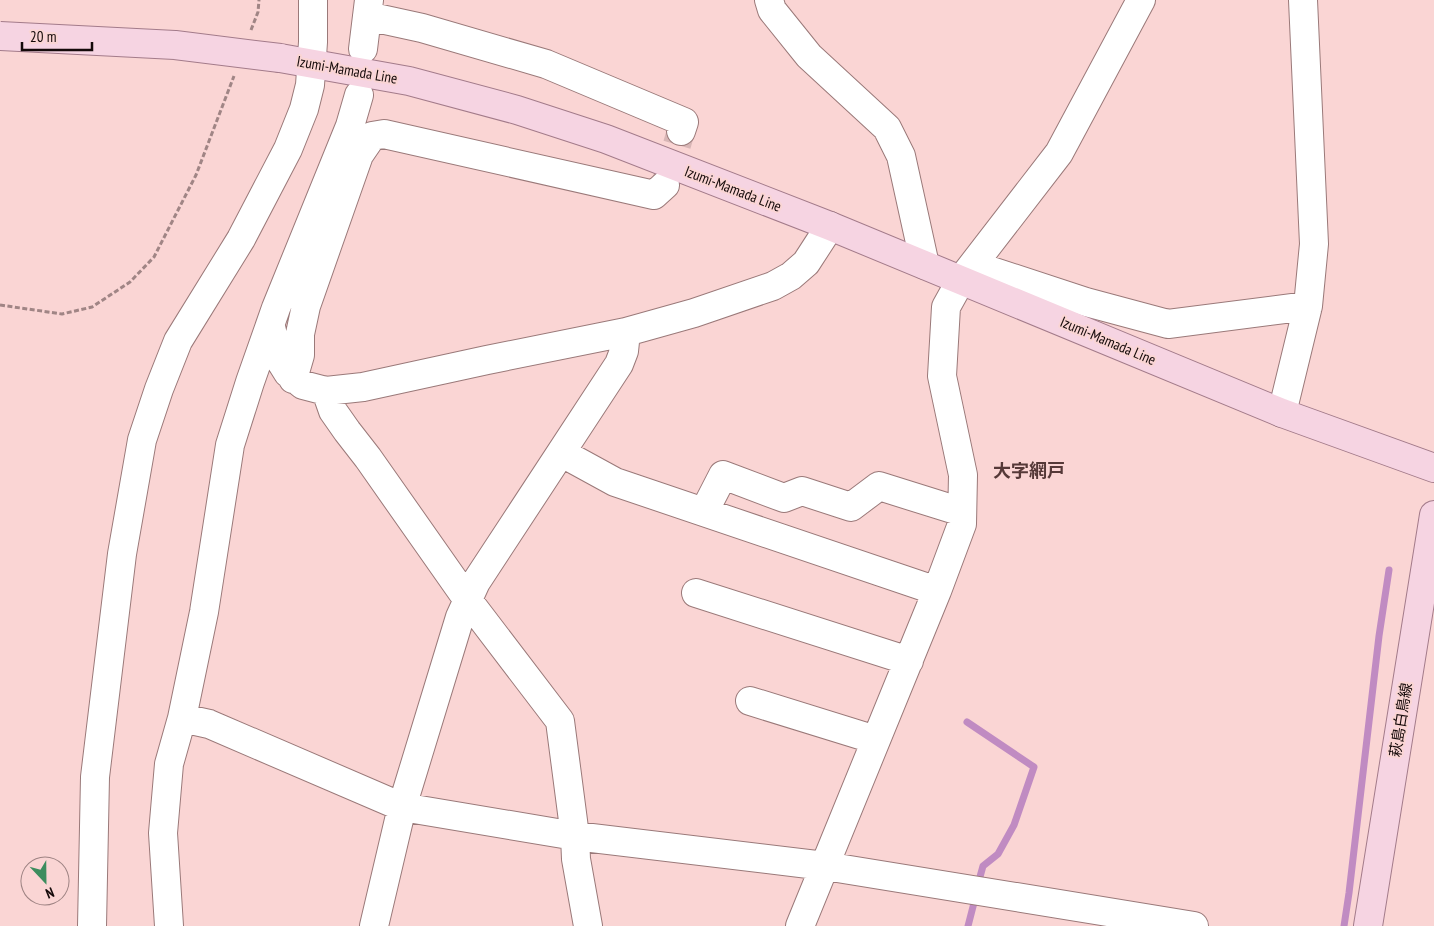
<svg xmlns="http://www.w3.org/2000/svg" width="1434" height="926" font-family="'PT Sans Narrow','Noto Sans JP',sans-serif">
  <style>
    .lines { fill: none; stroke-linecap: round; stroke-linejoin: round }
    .stream { stroke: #c08bc2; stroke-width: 7 }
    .minor-tunnel { stroke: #d8b6b6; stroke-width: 28; stroke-dasharray: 28 14; stroke-linecap: butt }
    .minor-casing { stroke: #9a7979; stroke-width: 30 }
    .major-casing { stroke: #a37b8a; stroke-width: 30 }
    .path { stroke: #a08585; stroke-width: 3; stroke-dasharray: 5 2.5; stroke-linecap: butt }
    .minor { stroke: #fff; stroke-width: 28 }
    .major { stroke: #f6d4e2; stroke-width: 28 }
    .major-bridge-casing { stroke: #a37b8a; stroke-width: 30; stroke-linecap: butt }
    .major-bridge { stroke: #f6d4e2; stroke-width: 28 }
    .labels { text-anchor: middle; stroke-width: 4; stroke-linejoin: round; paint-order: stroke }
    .street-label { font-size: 15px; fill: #140909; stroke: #fad5d4 }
    .quarter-label { font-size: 18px; font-weight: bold; fill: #553938; stroke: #fad5d4 }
  </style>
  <rect width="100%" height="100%" fill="#fad5d4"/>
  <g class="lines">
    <path class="stream" d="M967,722L1034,767L1014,825L998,854L983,866L978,884
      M968,926L976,895
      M1344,926L1349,893L1379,636L1389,570"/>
    <path class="minor-tunnel" d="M665,185L681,131"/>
    <g class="minor-casing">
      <path id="minor" d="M769,0L772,10L809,56L887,128L901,156L925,265
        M367,16L422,28L546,64L684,122L681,131
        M363,49L369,0
        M973,265L1086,302L1168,324L1308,306
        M271,327L278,357L288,373L303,385L326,391L363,387L487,360L626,332L694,313L773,286L791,276L806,263L830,226
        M293,379L300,355V334L306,306L359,155L372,136L384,134L654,195L665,185
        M326,391L333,411L347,431L368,458L467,599L560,721L575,836L576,859L588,926
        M1282,413L1308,306L1314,244L1303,0
        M562,453L615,482L937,591
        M704,512L723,475L784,498L802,491L851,507L879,486L962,512
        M696,593L909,661
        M750,701L876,740
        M182,718L209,724L402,807L575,836L825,866L1194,926
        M92,926L95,777L122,554L142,440L159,389L178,341L241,239L288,149L304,109L310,85L313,42V0
        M169,926L163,833L169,764L182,718L204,612L230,445L250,382L276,308L350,126L359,95
        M374,926L402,807L460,617L476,582L619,364L624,351L626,332
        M800,926L937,591L962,524L963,475L942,376L946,307L961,280L1059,153L1141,0"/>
    </g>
    <g class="major-casing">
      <path id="major" d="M280,58L409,81L517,110L606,139L830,226L1282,413L1434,468
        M1368,926L1434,515"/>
    </g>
    <path class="path" d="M251,30L258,12L259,0
      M0,305L62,314L92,307L130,282L154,257L196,175L234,76"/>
    <use href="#minor" class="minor"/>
    <use href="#major" class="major"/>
    <g class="major-bridge-casing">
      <path id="major-bridge" d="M0,36L175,45L280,58"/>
    </g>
    <use href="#major-bridge" class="major-bridge"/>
  </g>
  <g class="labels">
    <g class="street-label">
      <text transform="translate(347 70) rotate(10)" y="5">Izumi-Mamada Line</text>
      <text transform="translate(733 189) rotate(21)" y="5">Izumi-Mamada Line</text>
      <text transform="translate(1108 341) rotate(23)" y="5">Izumi-Mamada Line</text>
      <text transform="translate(1401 720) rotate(-81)" y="5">萩島白鳥線</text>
    </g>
    <g class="quarter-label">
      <text x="1029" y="477">大字網戸</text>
    </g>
  </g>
  <g transform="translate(45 881) rotate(158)"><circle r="24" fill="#fad5d4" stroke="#9e8383"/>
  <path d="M0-4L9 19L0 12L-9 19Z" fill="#3c8d5e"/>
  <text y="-8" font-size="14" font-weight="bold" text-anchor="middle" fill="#140909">N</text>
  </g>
  <path d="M22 42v8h70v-8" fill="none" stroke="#140909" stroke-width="2.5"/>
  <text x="30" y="42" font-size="15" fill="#140909" stroke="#fad5d4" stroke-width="4" paint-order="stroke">20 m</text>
</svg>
